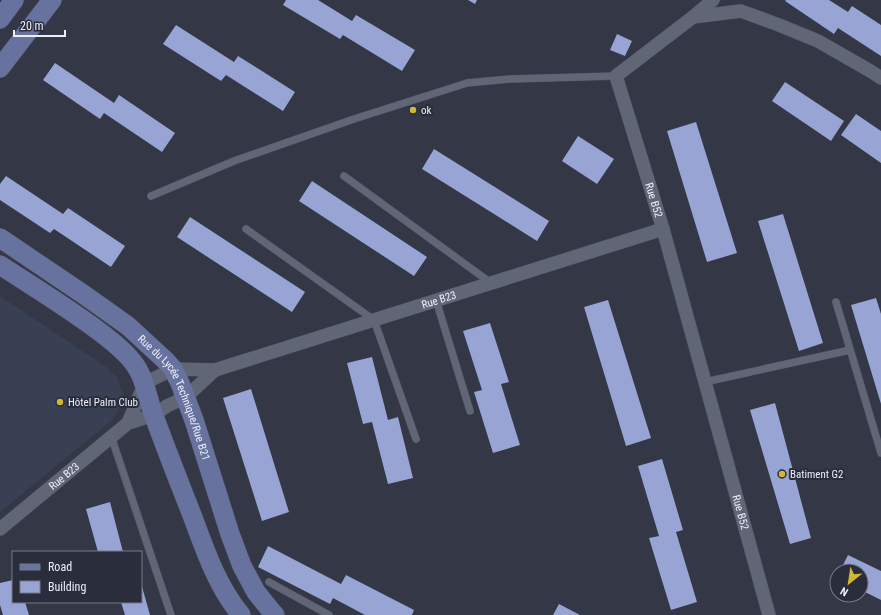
<svg xmlns="http://www.w3.org/2000/svg" width="881" height="615" font-family="'Roboto Condensed',sans-serif">
  <style>
    .built { fill: #3a4054 }
    .building { fill: #97a4d4 }
    .lines { fill: none; stroke-linecap: round; stroke-linejoin: round }
    .lane-casing { stroke: #515461; stroke-width: 8 }
    .street-casing { stroke: #515461; stroke-width: 14 }
    .secondary-casing { stroke: #515461; stroke-width: 20 }
    .lane { stroke: #616677; stroke-width: 7 }
    .street { stroke: #616677; stroke-width: 13 }
    .secondary { stroke: #68729f; stroke-width: 19 }
    .poi-dot { fill: #d1b736; stroke: #292d3c; stroke-width: 1.5 }
    .labels { text-anchor: middle; stroke-width: 4; stroke-linejoin: round; paint-order: stroke }
    .poi-label { font-size: 11px; fill: #eceff9; stroke: #292d3c; text-anchor: start }
    .street-label { font-size: 11px; fill: #eceff9; stroke: #292d3c }
  </style>
  <rect width="100%" height="100%" fill="#333746"/>
  <path class="built" d="M0,296L105,366L117,377L123,394L119,409L112,420L0,512Z"/>
  <path class="building" d="M286,0H318L352,21L356,15L415,50L402,71L343,35L340,39L283,5Z
    M468,0H477L475,4Z
    M786,0H829L848,12L852,6L881,25V56L838,28L834,34L785,1Z
    M176,25L234,62L238,56L295,92L283,111L226,75L221,81L163,44Z
    M617,34L632,41L625,56L610,50Z
    M55,63L114,103L119,95L175,133L162,152L104,113L100,119L43,80Z
    M785,82L844,121L831,141L772,101Z
    M856,114L881,131V163L841,135Z
    M696,122L737,253L707,262L667,131Z
    M578,136L614,159L597,184L562,161Z
    M434,149L549,221L537,241L422,169Z
    M6,176L63,214L68,208L125,246L111,267L54,229L50,233L0,200V184Z
    M312,181L427,257L414,276L299,201Z
    M783,214L823,343L799,351L758,221Z
    M190,217L305,292L292,312L177,237Z
    M876,298L881,314V404L851,305Z
    M608,300L651,438L626,446L584,307Z
    M490,323L509,382L501,384L520,445L493,453L474,392L482,390L463,331Z
    M372,357L388,420L398,417L413,478L388,484L372,422L363,424L347,363Z
    M251,389L289,512L262,521L223,398Z
    M775,403L811,538L790,544L750,410Z
    M662,459L683,530L676,532L697,602L671,610L649,538L659,536L638,466Z
    M110,502L123,552H98L86,509Z
    M268,546L341,584L346,575L414,610L412,615H365L333,598L330,604L258,567Z
    M848,555L881,571V600L861,590V571H840Z
    M13,580V602H25L29,615H3L0,605V583Z
    M141,583L150,615H125L121,602H141Z
    M559,604L580,615H553Z"/>
  <g class="lines">
    <g class="lane-casing">
      <path id="lane" d="M344,176L491,283
        M151,196L234,161L354,119L467,83L510,79L616,76
        M246,229L374,320L416,439
        M436,300L470,411
        M836,302L881,453
        M705,382L850,350
        M111,436L171,615
        M269,582L329,615"/>
    </g>
    <g class="street-casing">
      <g id="street">
        <path id="s1" d="M713,0L693,17L616,76L663,229L769,615"/>
        <path d="M693,17L741,11L779,25L818,41L872,72L881,78"/>
        <path id="s2" d="M128,423L144,385L151,380L173,369L215,370L663,229"/>
        <path id="s3" d="M0,529L128,423L154,415L167,406L186,397L215,370"/>
      </g>
    </g>
    <g class="secondary-casing">
      <g id="secondary">
        <path d="M0,19L14,0"/>
        <path d="M0,68L52,0"/>
        <path id="s4" d="M0,238L83,294L128,326L166,361L173,369L180,383L194,420L230,534L242,566L256,592L272,612L275,615"/>
        <path d="M0,265C32,286 65,306 96,329C108,338 122,348 132,361C145,376 147,398 154,416C166,449 179,482 192,515C205,550 217,586 241,615"/>
      </g>
    </g>
    <use href="#lane" class="lane"/>
    <use href="#street" class="street"/>
    <use href="#secondary" class="secondary"/>
  </g>
  <g class="poi-dot">
    <circle cx="413" cy="110" r="4"/>
    <circle cx="60" cy="402" r="4"/>
    <circle cx="782" cy="474" r="4"/>
  </g>
  <g class="labels">
    <g class="poi-label">
      <text x="421" y="114">ok</text>
      <text x="68" y="406">Hôtel Palm Club</text>
      <text x="790" y="478">Batiment G2</text>
    </g>
    <g class="street-label">
      <text dy="4" stroke="none"><textPath href="#s1" startOffset="253">Rue B52</textPath></text>
      <text dy="4" stroke="none"><textPath href="#s2" startOffset="351">Rue B23</textPath></text>
      <text dy="4" stroke="none"><textPath href="#s4" startOffset="243">Rue du Lycée Technique/Rue B21</textPath></text>
      <text dy="4" stroke="none"><textPath href="#s3" startOffset="83">Rue B23</textPath></text>
      <text dy="4" stroke="none"><textPath href="#s1" startOffset="577">Rue B52</textPath></text>
    </g>
  </g>
  <rect x="12" y="551" width="130" height="52" fill="#292d3c" stroke="#777b88"/>
  <rect x="20" y="564" width="20" height="6" fill="#68729f" stroke="#777b88"/>
  <text x="48" y="571" font-size="12" fill="#eceff9">Road</text>
  <rect x="20" y="581" width="20" height="12" fill="#97a4d4" stroke="#777b88"/>
  <text x="48" y="591" font-size="12" fill="#eceff9">Building</text>
  <g transform="translate(849 583) rotate(210)"><circle r="19" fill="#292d3c" stroke="#777b88"/>
  <path d="M0-3L7 15L0 10L-7 15Z" fill="#d1b736"/>
  <text y="-6" font-size="11" font-weight="bold" text-anchor="middle" fill="#eceff9">N</text>
  </g>
  <path d="M14 30v6h51v-6" fill="none" stroke="#eceff9" stroke-width="2"/>
  <text x="20" y="30" font-size="12" fill="#eceff9" stroke="#292d3c" stroke-width="3" paint-order="stroke">20 m</text>
</svg>
